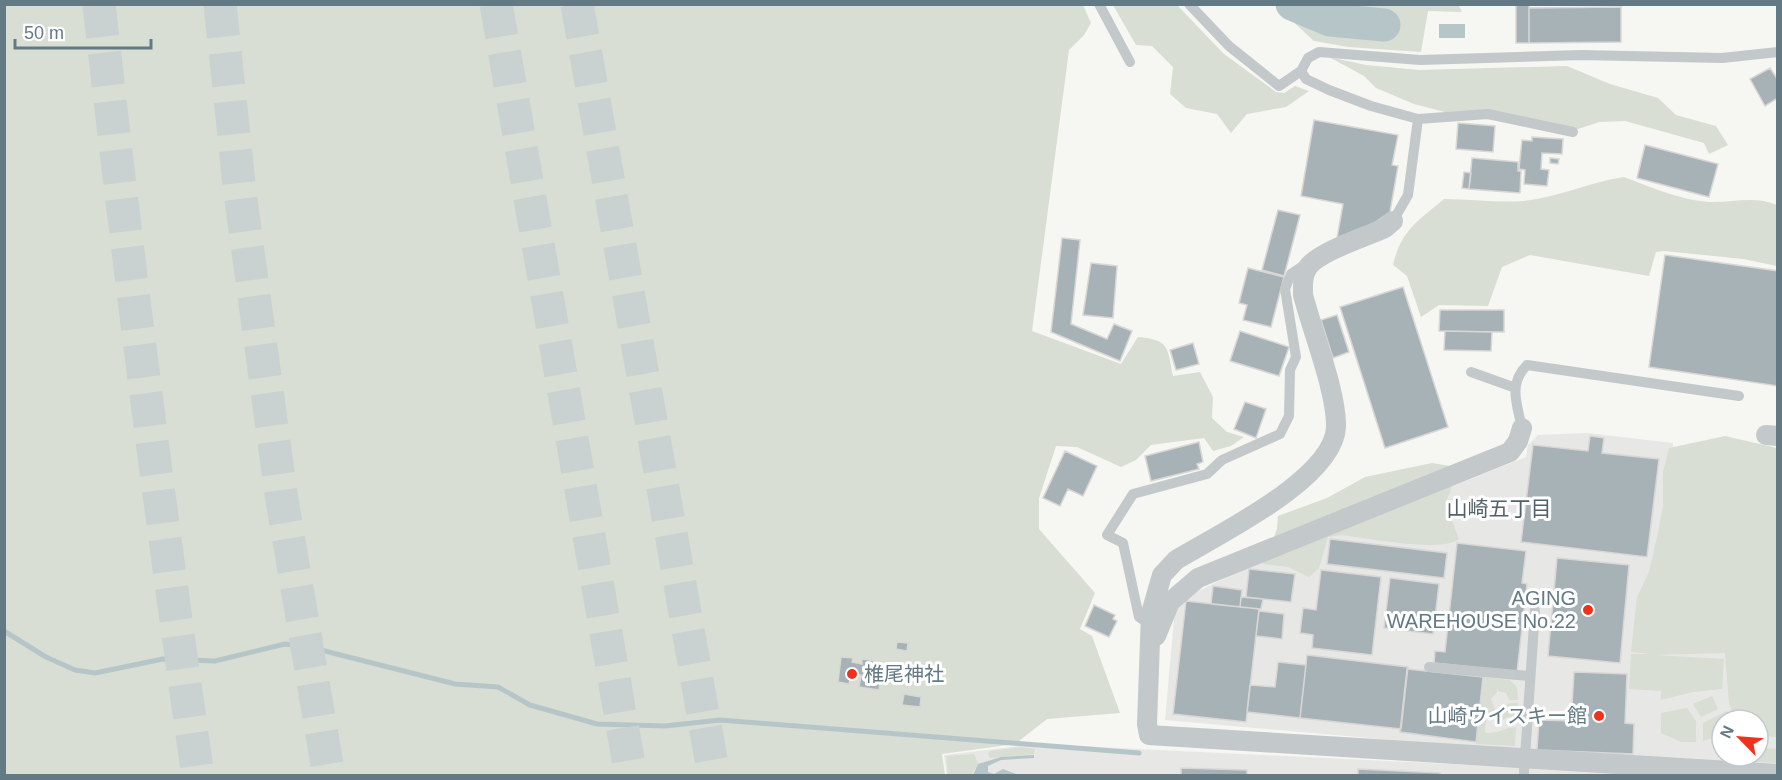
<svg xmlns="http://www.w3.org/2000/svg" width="1782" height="780" font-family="Arial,'Noto Sans JP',sans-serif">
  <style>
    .built { fill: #e7e7e6; fill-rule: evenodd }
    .green { fill: #d8ded3 }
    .water { fill: #b6c6c8 }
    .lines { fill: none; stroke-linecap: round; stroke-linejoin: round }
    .stream { stroke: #b6c6c8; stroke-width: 5 }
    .river { stroke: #b6c6c8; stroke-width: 33 }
    .building { fill: #a7b2b6; stroke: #d8d7d5; stroke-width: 1.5 }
    .motorway-tunnel { stroke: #cad1d1; stroke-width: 33; stroke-dasharray: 33 16; stroke-linecap: butt }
    .service { stroke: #c3c8ca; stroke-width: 10 }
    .minor { stroke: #c3c8ca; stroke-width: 20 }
    .poi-dot { fill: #ee321b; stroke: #fff; stroke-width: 2 }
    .labels { text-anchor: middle; stroke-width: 6; stroke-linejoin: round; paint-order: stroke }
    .poi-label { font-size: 20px; fill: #637a85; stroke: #fff; text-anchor: end }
    .neighbourhood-label { font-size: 21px; fill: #52626a; stroke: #fff }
  </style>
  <rect width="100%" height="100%" fill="#f6f6f2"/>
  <path class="built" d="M1587,433L1673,443L1666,578L1777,664V764L1537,753L1165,720L1175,608L1186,597L1248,567L1526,457L1528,445L1538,435ZM1722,720H1758V756H1722Z
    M1037,744L1676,775L947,776L944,755Z"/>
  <path class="green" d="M1458,4L1462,12L1428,11L1421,52L1348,47L1314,41L1275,5Z
    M5,5H1083L1091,23L1084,35L1069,50L1032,331L1121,364L1138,337C1170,340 1167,347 1173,376L1200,372L1213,397L1212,418L1227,432L1244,437L1231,446L1213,451L1204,438L1151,445L1136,460L1121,467L1077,447L1056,446L1039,498V529L1095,593L1080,629L1092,636L1120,713L1047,719L1015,744L942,754L945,775L5,776Z
    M1113,5H1177L1224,54L1276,92L1284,93L1295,86L1309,91L1286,107L1247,114L1231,133L1217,114L1186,108L1170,94L1173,67L1152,46L1136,45Z
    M1329,57L1366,65L1419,70L1567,66L1610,84L1658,98L1676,115L1716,126L1728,145L1709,154L1704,143L1625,121L1599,122L1578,129L1460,116L1414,104L1376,88L1364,76Z
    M1624,177C1650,187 1680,200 1709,202C1732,203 1755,195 1777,205V266L1743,259L1664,251L1656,252L1649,276L1530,255L1502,267L1488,306L1439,305L1421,317L1407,276L1393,265C1401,230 1418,221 1444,199C1470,199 1499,203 1524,201C1559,197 1590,182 1624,177Z
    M1725,436L1777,448V737L1758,736V720H1735L1729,703L1725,653L1654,655L1724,659L1722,689L1693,692L1661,700V691L1629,689L1631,654H1650L1631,652L1637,597L1649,572L1658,532L1663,507V472L1669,448Z
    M1432,463L1456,467L1450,493L1445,502L1459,539C1443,553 1366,538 1342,535L1328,537L1319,568L1309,577L1288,567L1263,564L1277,529L1278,516L1327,498L1365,477Z
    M1484,677L1510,680L1517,687L1518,700H1509L1506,693L1498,691V686L1497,692L1491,699L1497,714H1486L1485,733C1499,734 1505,727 1516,727L1515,746L1476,744Z
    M1712,696L1718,709L1701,717L1693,704Z
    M1509,703H1518L1517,716L1507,717L1500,722L1501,709Z
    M1687,708L1696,721V742H1681L1661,733V713Z
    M1727,711L1731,720H1722V735L1703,741V723Z
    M1020,747L1035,749L1034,754L990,758L988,754L990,751Z
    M1758,748L1777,749V763L1745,761V756H1758Z
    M974,754L978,763L972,775H948L946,756Z"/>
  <path class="water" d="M1439,24H1465V38H1439Z
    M1034,755V758L1001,760L988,766V772L994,774L1003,769L1019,775H973L978,764L1001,757Z"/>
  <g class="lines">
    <path class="stream" d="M4,631L46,657L75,670L95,673L163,659L215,661L285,644L309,647L455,684L498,687L530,705L597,724L665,726L720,720L1139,753"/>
    <path class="river" d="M1292,4L1330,20L1384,25"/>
  </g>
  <path class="building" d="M1516,4H1529V43H1516Z
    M1621,7V42L1529,43V8Z
    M1770,68L1778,80V98L1765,106L1750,79Z
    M1314,120L1398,135L1392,165L1398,166L1390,212L1374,223L1337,238L1343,204L1301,196Z
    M1458,123L1495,126L1493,152L1456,149Z
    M1532,137L1563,139L1562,154L1542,153L1541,169L1549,170L1547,186L1524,184L1525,170L1519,169L1522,140L1532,141Z
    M1645,145L1718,164L1709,197L1637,178Z
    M1472,158L1518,162V171H1521L1520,193L1469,189Z
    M1550,158L1559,159L1558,164L1550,163Z
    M1464,172L1471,173L1469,189L1462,188Z
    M1278,210L1300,215L1284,276L1262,270Z
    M1062,238L1080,240L1071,324L1107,339L1114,324L1132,331L1120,361L1051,332Z
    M1665,255L1778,271V386L1649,367Z
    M1091,263L1117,266L1113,318L1083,315Z
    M1248,268L1284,277L1271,327L1243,320L1247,305L1239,303Z
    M1403,287L1448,427L1385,448L1340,307Z
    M1440,310H1504V332L1439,331Z
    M1337,315L1349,352L1333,358L1321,320Z
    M1240,331L1289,347L1279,376L1230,361Z
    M1445,331L1492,332L1491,351L1444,350Z
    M1193,343L1199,364L1176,370L1170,350Z
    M1245,402L1266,409L1256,438L1234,429Z
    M1590,436L1604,438L1602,453L1659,459L1647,557L1521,542L1533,445L1588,451Z
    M1199,442L1203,462L1197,464L1199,469L1151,481L1145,456Z
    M1065,451L1097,466L1083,496L1068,489L1060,506L1043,498Z
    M1330,539L1447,553L1444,578L1327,564Z
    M1457,543L1526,551L1522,583L1527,584L1517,672L1434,663L1435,651L1445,652Z
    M1557,558L1629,565L1620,663L1548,656Z
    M1249,569L1295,574L1291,602L1246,597Z
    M1321,570L1381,577L1372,655L1312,648L1313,635L1300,633L1303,608L1316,610Z
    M1390,578L1439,584L1433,634L1384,628Z
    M1213,586L1242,590L1240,607L1211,604Z
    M1241,597L1263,599L1261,609L1240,607Z
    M1186,601L1259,609L1246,722L1173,714Z
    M1094,605L1115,615L1113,619L1117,621L1109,637L1085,626Z
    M1259,611L1284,614L1282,639L1256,636Z
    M897,642L908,643L907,651L896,649Z
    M1307,655L1408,667L1401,729L1300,718Z
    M841,657L853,658L852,662L862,664V659L882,662L879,690L859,687L861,675L851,674L849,684L838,682Z
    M1278,662L1306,665L1300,718L1247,712L1250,685L1275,687Z
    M1407,669L1483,677L1476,742L1400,732Z
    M1574,672L1627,674L1625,723L1634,724L1633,754L1537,750L1539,720L1571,721Z
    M904,694L921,697L920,707L902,705Z
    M1181,768L1247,770V776H1181Z
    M1358,769L1440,773V776H1358Z"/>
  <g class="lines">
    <path class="motorway-tunnel" d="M99,4C128,262 161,519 198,776
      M220,4L240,193L281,494L329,776
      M496,4L631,776
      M577,4L714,776"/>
    <path class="service" d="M1099,4L1130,62
      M1189,4L1229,46L1279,86L1301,71
      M1573,132L1488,114L1418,119L1371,106L1329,90L1306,79L1301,71L1308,58L1319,52L1420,60L1581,55L1722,58L1778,52
      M1393,221L1408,195L1418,119
      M1471,372L1513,387
      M1522,428C1517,404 1508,384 1527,365L1739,396
      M1151,625L1139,617L1123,543L1107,535L1133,494L1207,474L1222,460L1280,434L1289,416L1290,370L1296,357L1285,289L1291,274L1306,264
      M1429,667L1529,676
      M1524,772L1535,610"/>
    <path class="minor" d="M1393,221L1385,228C1366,237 1320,251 1308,267C1302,276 1303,285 1303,295C1312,330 1337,393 1336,427C1334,479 1217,535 1176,560L1162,575L1151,613L1147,724L1149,735L1778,774
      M1766,435L1778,436
      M1156,636L1170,602L1198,578L1510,452L1518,441L1522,428"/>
  </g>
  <g class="poi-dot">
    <circle cx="1588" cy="610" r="6"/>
    <circle cx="852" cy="674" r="6"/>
    <circle cx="1599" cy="716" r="6"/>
  </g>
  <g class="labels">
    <g class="poi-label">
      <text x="1576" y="605">AGING<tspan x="1576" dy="23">WAREHOUSE No.22</tspan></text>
      <text x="864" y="681" text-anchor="start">椎尾神社</text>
      <text x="1587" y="723">山崎ウイスキー館</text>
    </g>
    <g class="neighbourhood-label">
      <text x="1499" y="516">山崎五丁目</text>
    </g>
  </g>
  <rect width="1782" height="780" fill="none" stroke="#637a85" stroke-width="12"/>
  <g transform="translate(1740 738) rotate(295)"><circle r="28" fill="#ffffff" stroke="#c1cace" stroke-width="1.5"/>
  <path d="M0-4.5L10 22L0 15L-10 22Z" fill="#ee321b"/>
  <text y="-9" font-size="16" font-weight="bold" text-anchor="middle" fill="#637a85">N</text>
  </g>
  <path d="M15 39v9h136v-9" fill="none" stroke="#637a85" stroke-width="3"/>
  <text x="24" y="39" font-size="18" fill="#637a85" stroke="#ffffff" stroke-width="4.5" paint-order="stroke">50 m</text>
</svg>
